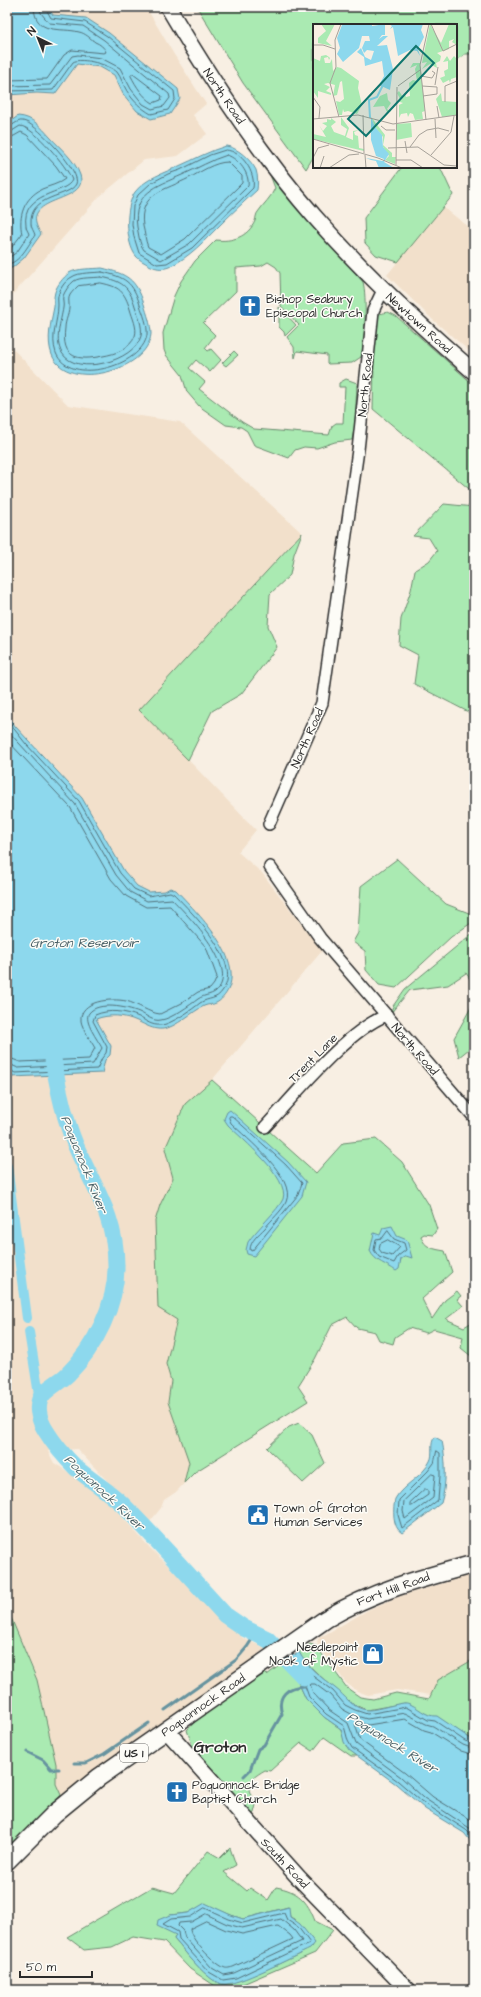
<svg xmlns="http://www.w3.org/2000/svg" width="481" height="1997" font-family="'Architects Daughter',sans-serif">
  <style>
    .built { fill: #f2e0cb }
    .green { fill: #aaeab2; stroke: #6a8a6e; fill-rule: evenodd }
    .water { fill: #8dd8ed; stroke: #66939f }
    .lines { fill: none; stroke-linecap: round; stroke-linejoin: round }
    .shore { stroke: #527079; stroke-width: 1 }
    .stream { stroke: #66939f; stroke-width: 3 }
    .canal { stroke: #8dd8ed; stroke-width: 10 }
    .river { stroke: #8dd8ed; stroke-width: 17 }
    .street-casing { stroke: #2b2b2b; stroke-width: 14 }
    .secondary-casing { stroke: #2b2b2b; stroke-width: 18 }
    .primary-casing { stroke: #2b2b2b; stroke-width: 20 }
    .street { stroke: #fdfcf7; stroke-width: 11 }
    .secondary { stroke: #fdfcf7; stroke-width: 15 }
    .primary { stroke: #fdfcf7; stroke-width: 17 }
    .labels { text-anchor: middle; stroke-width: 3; stroke-linejoin: round; paint-order: stroke }
    .shield { fill: #fdfcf7; stroke: #6a6a68; stroke-width: 1 }
    .shield-label { font-size: 11px; font-weight: bold; fill: #2b2b2b }
    .street-label { font-size: 12px; fill: #2b2b2b; stroke: #fdfcf7 }
    .poi-label { font-size: 12px; fill: #2b2b2b; stroke: #fdfcf7; text-anchor: start }
    .water-label { font-size: 13px; font-style: italic; fill: #485f65; stroke: #fdfcf7 }
    .district-label { font-size: 16px; font-weight: bold; fill: #2b2b2b; stroke: #fdfcf7 }
    .inset-river { fill: none; stroke: #8dd8ed; stroke-width: 2 }
    .inset-road { fill: none; stroke: #a6a199; stroke-width: 1 }
    .view { fill: #0f766e; fill-opacity: 0.15; stroke: #0f766e; stroke-width: 2 }
    .inset-edge { fill: none; stroke: #2b2b2b; stroke-width: 2 }
  </style>
  <rect width="100%" height="100%" fill="#f8efe3"/>
  <filter id="ink" filterUnits="userSpaceOnUse"><feTurbulence type="fractalNoise" baseFrequency=".025" numOctaves="2"/><feDisplacementMap in="SourceGraphic" scale="8" xChannelSelector="R" yChannelSelector="G"/><feConvolveMatrix kernelMatrix="1 2 1 2 8 2 1 2 1" color-interpolation-filters="sRGB"/></filter>
  <g filter="url(#ink)">
    <path class="built" d="M7,7H146L173,53L206,104L193,115L207,134L178,156L144,160L99,197L7,301Z
      M443,207L474,231V355L433,320L387,275Z
      M7,343L68,405L180,422L302,533L140,710L256,830L238,852L262,873L322,951L212,1080L331,1186L257,1326L308,1401L195,1472L176,1492L164,1500L161,1508L148,1524L77,1449L48,1451L54,1463L100,1492L150,1548L244,1639L266,1648L221,1683L61,1795L56,1784V1764L37,1680L12,1620L7,1613Z
      M474,1574V1659L438,1680L431,1695L397,1690L368,1695L357,1691L346,1683L318,1645L317,1641L319,1638L370,1609L398,1597Z"/>
    <path class="green" d="M197,7H474V54H465L456,61V25H314V156L306,169L243,83Z
      M402,167H440L453,195L398,262L376,255L365,243L364,218Z
      M270,175L363,282C367,296 365,343 361,357L352,363L328,364L327,363V355L297,351L295,358L294,347L287,337L299,325L281,306L280,273L276,267L268,262L261,266L236,268V291L203,323L215,335L205,348L208,351L211,349L221,360L210,372L196,360L189,368L205,382L199,389L242,422L254,429L329,435L332,426L336,423H343L345,387H339V383L346,379L357,383L355,425L352,440L335,442L317,448L304,447L295,450L289,458L254,445L247,431L241,427L226,425L199,406L187,392L182,375L166,355L164,350L163,333L174,296L181,281L195,261L216,240C232,242 248,237 255,221C256,218 256,214 258,212C264,203 271,198 275,188Z
      M279,307L296,325L285,336L284,332L279,327Z
      M388,312L396,316L474,385V493L373,409L375,321L379,314Z
      M234,351L238,355L226,366L222,363Z
      M444,504L474,507V715L414,684L418,655L399,645L401,619L411,590L415,570L429,561L437,551L429,538L413,536Z
      M302,533L294,554L290,575L270,594L268,626L277,647L241,694L212,711L188,760L139,710Z
      M397,859L446,904L474,915V921L451,937L396,988L379,985L366,970L365,951L353,942L358,933L361,886Z
      M474,932V985L466,973L448,985L410,990L390,1014L393,1006L405,989Z
      M474,1002V1045L459,1057L454,1038Z
      M212,1080L316,1173L343,1143L376,1139L402,1162L429,1205L437,1229L433,1235L424,1234L421,1236C424,1248 434,1249 445,1251L452,1272L422,1299L432,1319L445,1300L457,1291L461,1296L457,1299L463,1306L446,1319L464,1327L474,1321V1355L471,1356L461,1348L463,1337L434,1329L426,1333L409,1328L395,1337L393,1344L379,1340L375,1332L357,1328L347,1317L332,1325L315,1359L298,1386L308,1401L195,1472L184,1483L189,1462L168,1402L171,1381L166,1364L177,1320L158,1308L155,1221L160,1205L173,1178L165,1149L185,1104Z
      M299,1423L312,1435L325,1463L303,1483L267,1448L289,1427Z
      M7,1613L12,1620L37,1680L56,1764V1784L61,1795L7,1850Z
      M310,1644L316,1646L347,1688L360,1697L373,1699L396,1693L429,1699L438,1680L474,1659V1741L437,1717L430,1716L405,1703L367,1710L357,1706L348,1702L302,1659L299,1652Z
      M280,1665L289,1668L295,1675L306,1699L324,1717L341,1729L346,1746L357,1756H351L324,1737L313,1751L301,1743L270,1771L265,1770C246,1781 245,1786 256,1805L254,1813L251,1816L192,1745L187,1730L201,1716L265,1673L267,1675Z
      M230,1848L236,1865L224,1872L247,1891L250,1888L268,1900L276,1887C298,1891 307,1900 315,1921L333,1930L315,1953L229,1990H221L190,1969L164,1942L133,1937L112,1947L84,1950L67,1937L152,1887L174,1893L208,1851L220,1858ZM205,1904L231,1915L243,1919L288,1907L290,1917L294,1919L313,1946C305,1953 232,1986 223,1984C208,1982 184,1950 174,1939L176,1935L170,1915L188,1913Z"/>
    <path class="water" d="M7,7H48L53,15L86,18L109,33L178,89L180,99L170,114L151,119L137,111L123,94L114,75L100,67L77,64L55,94L37,93L7,95Z
      M18,116C33,117 41,127 50,137C60,148 75,160 80,175C90,205 15,194 41,234L24,258L12,268H7V124Z
      M226,146C237,147 251,160 256,170C258,176 258,184 257,190C245,201 232,213 220,225C204,241 190,257 169,267C161,270 155,268 149,265C144,262 139,260 136,256C125,242 125,206 135,192C146,178 164,173 179,166C195,159 209,151 226,146Z
      M102,268C127,274 136,279 144,304C147,314 151,324 151,334C148,371 67,392 52,355C46,339 51,323 54,307C55,302 53,298 55,292C57,285 63,278 69,273C77,268 93,269 102,268Z
      M7,713L15,726L82,798L124,871L137,886L149,892L165,891L170,888L176,890C196,912 244,957 228,990C226,994 221,1001 216,1003C213,1005 208,1004 204,1006C193,1011 175,1028 163,1029C153,1030 146,1025 137,1021C124,1015 109,1014 96,1019L111,1046L110,1055L105,1060L102,1073L12,1077L7,1070Z
      M230,1110L288,1162L306,1182L302,1196L254,1256L247,1254L246,1250L248,1242C255,1231 279,1209 283,1199C290,1178 242,1139 228,1125L224,1119L227,1112Z
      M392,1226L397,1236L407,1240L412,1258L406,1256L401,1259L399,1269L396,1271C387,1264 375,1262 370,1251L374,1233L380,1235L383,1228Z
      M435,1437L442,1441C446,1460 447,1484 441,1503L402,1533C392,1527 393,1509 395,1499C403,1484 423,1477 430,1461C434,1454 429,1443 435,1437Z
      M299,1652C307,1667 322,1678 335,1688C346,1696 352,1709 368,1710C378,1710 400,1702 407,1703C418,1706 425,1717 437,1716L474,1741V1845L464,1833L425,1809L396,1784L349,1750L344,1742L341,1729L324,1717L306,1699L295,1675L289,1668L280,1665Z
      M205,1903L231,1915L243,1919L289,1907L290,1917L300,1924L315,1943L310,1949C294,1956 236,1987 222,1984C208,1982 184,1950 174,1939L176,1935L157,1926L158,1920L170,1915L188,1913Z"/>
    <g class="lines">
      <path class="shore" d="M133,74L162,96L161,100L153,103C143,97 136,86 131,76Z
        M7,80L47,79L64,55L72,50L104,53L106,52C104,47 100,44 95,42C90,38 85,33 79,32C61,27 35,36 34,7
        M7,86L50,85L72,56L78,55L101,58L120,68L131,89L143,104L152,109L164,106L170,98L169,94L104,40L83,26L49,23L41,13L40,7
        M7,91L53,90L73,62C81,57 110,65 117,72C121,77 123,85 127,91C133,101 141,108 151,114L168,110L175,99L174,91L107,36L85,22L51,18L45,7
        M7,127C15,126 17,118 26,122C38,126 82,172 76,184C69,198 29,194 31,224C31,228 34,231 35,235C29,244 19,264 7,264
        M7,132L12,131L20,126C34,127 67,166 72,180C66,195 21,191 26,226C26,229 28,231 29,234L17,252L7,259
        M7,138L14,136L21,132L27,135L56,166L65,179C59,184 49,186 42,189C24,198 18,216 22,234L7,253
        M226,150C242,151 256,173 253,188L192,248L167,263L157,264L139,253L134,237L132,224L133,206L138,195L151,183L168,174L180,170L210,155Z
        M227,155C239,159 250,174 248,186L189,244L161,260L144,250C139,243 139,235 137,227C132,193 157,186 182,175C198,168 211,160 227,155Z
        M228,162L242,176V183L185,239L161,254L148,247C145,240 145,233 143,226C138,193 166,190 189,178C201,172 214,162 228,162Z
        M102,272C125,277 133,282 140,305C143,314 148,325 147,335C142,367 69,386 56,353C50,336 58,322 58,305C58,301 57,297 59,293C61,287 66,280 72,277C79,272 94,273 102,272Z
        M101,277C122,281 129,286 135,306C138,315 143,327 141,336C135,361 76,377 62,353C54,340 61,321 63,308C64,304 62,300 63,296C65,291 69,285 74,281C80,277 94,278 101,277Z
        M101,283C120,287 124,291 130,309C132,317 138,328 135,336C130,349 115,354 103,356C78,361 61,359 65,328C65,320 70,313 69,304C69,301 68,299 70,295C72,292 75,289 78,286Z
        M7,720L26,744L79,801L120,873L134,889L149,896L170,892L174,894C192,913 243,962 223,990C216,1001 209,997 200,1003C193,1009 170,1025 161,1025C152,1026 146,1021 139,1017C125,1011 109,1009 95,1015L93,1021L107,1047L106,1053L102,1058L97,1069L15,1073L7,1068
        M7,730L75,804L116,875L130,892L147,901L172,899C187,915 236,963 219,988C213,996 205,994 198,999C190,1005 171,1019 161,1020C153,1022 146,1015 139,1012C127,1007 98,1001 89,1013C83,1021 98,1040 102,1048L93,1064L18,1068L7,1063
        M7,740L70,807L111,879L126,896L146,907L170,906L206,947L217,977L214,984L210,989L198,992L182,1003L160,1014C149,1013 138,1004 126,1001C112,998 79,1000 81,1021C82,1028 91,1041 95,1048L89,1059L20,1062L7,1057
        M230,1116H232L286,1165L302,1183L298,1195L252,1251L250,1250C250,1241 259,1234 265,1228C271,1220 282,1211 286,1202C297,1178 246,1138 231,1123L229,1118Z
        M388,1231L394,1239L404,1243L406,1250L398,1256L394,1263L379,1257L374,1250L376,1239L382,1238Z
        M388,1240L400,1247L392,1256L382,1253L379,1249L380,1244Z
        M437,1451L440,1453V1476L438,1500L402,1528L398,1515L399,1500L428,1471L434,1463Z
        M432,1474L435,1475L433,1498L405,1519L403,1511L404,1501Z
        M425,1489L428,1490V1495L412,1506H410V1503Z
        M474,1744L465,1741L435,1721L428,1720L406,1707L367,1714L355,1710L345,1705L333,1691L314,1677L298,1660L291,1663L304,1683L309,1697L326,1714L344,1726L348,1741L352,1748L398,1781L421,1801L466,1830L474,1838
        M474,1749L463,1745L433,1726L426,1724L405,1713L367,1719L353,1715L342,1709L330,1695L315,1684H310L313,1693L329,1710L348,1723L356,1744L401,1777L424,1798L474,1831
        M474,1755L461,1751L431,1732L424,1730L405,1719L368,1725L357,1722L355,1724L360,1740L405,1773L433,1797L474,1822
        M205,1908L229,1919L243,1923L284,1913L287,1920L298,1927L310,1943L236,1978L223,1980L209,1972L179,1939L178,1932L163,1924L171,1919L190,1917Z
        M206,1914L227,1924L242,1928L281,1919L294,1930L302,1941L234,1973L224,1975L212,1968L185,1938L183,1931L178,1926L179,1923L191,1922Z
        M206,1921L226,1930L242,1934L278,1926L290,1935L293,1939L233,1967C229,1968 226,1969 223,1967C214,1963 189,1938 190,1929Z"/>
      <path class="stream" d="M165,1710L236,1660L247,1647L256,1633
        M27,1752L43,1760L51,1769H59
        M74,1763H86L104,1754L149,1723
        M244,1776L250,1770L258,1749L264,1745L282,1714C276,1696 288,1686 305,1686"/>
      <path class="canal" d="M7,1166L27,1318
        M29,1332L40,1401"/>
      <path class="river" d="M52,1053C57,1084 63,1115 75,1144C93,1187 116,1216 116,1265C117,1304 95,1347 68,1374C61,1381 51,1386 44,1393C34,1404 39,1420 46,1431C54,1444 65,1457 76,1468C90,1480 107,1490 121,1503C157,1539 191,1578 225,1615L244,1628L267,1639L304,1677"/>
      <g class="street-casing">
        <path id="street" d="M269,824L322,703L358,450L373,311L383,290
          M270,867L320,938L474,1117
          M265,1127C295,1095 346,1031 387,1015"/>
      </g>
      <g class="secondary-casing">
        <path id="secondary" d="M168,7C211,80 258,152 314,216C363,272 417,323 474,372
          M167,1731L299,1878L408,1990"/>
      </g>
      <g class="primary-casing">
        <path id="primary" d="M7,1861L54,1814L98,1778L326,1619C373,1591 422,1578 474,1564"/>
      </g>
      <use href="#street" class="street"/>
      <use href="#secondary" class="secondary"/>
      <use href="#primary" class="primary"/>
    </g>
  </g>
  <defs>
    <g id="church-square" transform="scale(1.15)"><rect x="-9" y="-9" width="18" height="18" rx="4" fill="#1f6fb2" stroke="#fdfcf7"/><path d="M-1.2-6h2.4v3.5h3.3v2.4h-3.3V6h-2.4V-.1h-3.3v-2.4h3.3Z" fill="#fff"/></g>
    <g id="civic-square" transform="scale(1.15)"><rect x="-9" y="-9" width="18" height="18" rx="4" fill="#1f6fb2" stroke="#fdfcf7"/><path d="M-.6-6.5H3V-4.5H.6V-3L4-1V1h2V6H-6V1h2V-1L-.6-3ZM-1.2 2.5V6h2.4V2.5Z" fill="#fff"/></g>
    <g id="shop-square" transform="scale(1.15)"><rect x="-9" y="-9" width="18" height="18" rx="4" fill="#1f6fb2" stroke="#fdfcf7"/><path d="M-5-2.5h2.3a2.7 3.5 0 0 1 5.4 0H5L5.5 6h-11ZM-1.5-2.5h3a1.5 2.3 0 0 0-3 0Z" fill="#fff"/></g>
  </defs>
  <g fill-rule="evenodd">
    <use href="#church-square" x="250" y="306"/>
    <use href="#civic-square" x="258" y="1515"/>
    <use href="#shop-square" x="373" y="1654"/>
    <use href="#church-square" x="177" y="1792"/>
  </g>
  <g class="labels">
    <rect class="shield" x="120" y="1744" width="28" height="18" rx="3"/>
    <g class="shield-label">
      <text x="134" y="1757">US 1</text>
    </g>
    <g class="street-label">
      <text transform="translate(224 96) rotate(56)" y="4">North Road</text>
      <text transform="translate(419 323) rotate(42)" y="4">Newtown Road</text>
      <text transform="translate(365 385) rotate(-84)" y="4">North Road</text>
      <text transform="translate(307 738) rotate(-66)" y="4">North Road</text>
      <text transform="translate(415 1049) rotate(49)" y="4">North Road</text>
      <text transform="translate(313 1058) rotate(-45)" y="4">Trent Lane</text>
      <text transform="translate(393 1589) rotate(-20)" y="4">Fort Hill Road</text>
      <text transform="translate(203 1705) rotate(-35)" y="4">Poquonnock Road</text>
      <text transform="translate(285 1863) rotate(47)" y="4">South Road</text>
    </g>
    <g class="poi-label">
      <text x="266" y="303">Bishop Seabury<tspan x="266" dy="14">Episcopal Church</tspan></text>
      <text x="274" y="1512">Town of Groton<tspan x="274" dy="14">Human Services</tspan></text>
      <text x="358" y="1651" text-anchor="end">Needlepoint<tspan x="358" dy="14">Nook of Mystic</tspan></text>
      <text x="192" y="1789">Poquonnock Bridge<tspan x="192" dy="14">Baptist Church</tspan></text>
    </g>
    <g class="water-label">
      <text x="84" y="947">Groton Reservoir</text>
      <text transform="translate(85 1164) rotate(68)" y="5">Poquonock River</text>
      <text transform="translate(105 1492) rotate(43)" y="5">Poquonock River</text>
      <text transform="translate(393 1742) rotate(32)" y="5">Poquonock River</text>
    </g>
    <g class="district-label">
      <text x="220" y="1752">Groton</text>
    </g>
  </g>
  <g transform="translate(313 24)">
    <rect width="144" height="144" fill="#f8efe3"/>
    <path d="M8,0H22L13,17L19,22L5,19V14L13,7ZM117,0L128,19L136,0H144V21L139,18L141,15L136,17V25L124,29L128,32L127,37L123,39L124,44L117,40L109,45L114,38L109,39ZM8,32L13,31L16,33L17,34L16,36L15,33L11,34L12,39H17L19,35L20,47L24,43L28,44L46,57L45,64L49,81L44,90L35,87L31,88L30,85L29,91H26L23,77L27,78L31,75L29,57L27,58L24,71L20,72L22,61L15,59L11,60L17,63L13,67L18,69V71L5,67V74L0,67V34L7,37ZM134,32L137,37L141,32L144,35V53L138,55L137,59L136,56L130,59L127,54L132,52L131,47L135,45V37L130,38ZM100,39H107L112,87L109,88L110,95L102,96L100,90L97,89L95,93L94,89L88,90L86,94V81L90,79L84,77L87,75L84,69L86,67L90,73L92,70L93,73L97,72L96,59L100,56L104,57L102,45L104,41L97,44L101,50L97,44ZM74,69L75,76L78,79L74,85L78,88H74L71,82L60,83L67,72ZM128,69L129,77L144,78V91L129,93L123,75ZM28,93L36,104L33,113L40,116V107L46,106L41,108L42,111L45,112L46,124L51,125V127L0,115V110L13,113L6,101L10,107L14,102L9,99L14,98V95L18,96V94L23,98L18,102L21,108L32,112L34,105L28,101ZM58,93L72,111L70,121L79,129V133H83L82,140L72,136L76,132L70,123V113L62,103ZM98,99L99,113L83,116V100Z" fill="#aaeab2"/>
    <path d="M59,0V2L72,0V11H69L66,15L70,12H75L64,22L74,21L80,45L77,66L66,61L71,52L69,37L52,42L51,33L44,28L48,24L52,33L58,36L61,27L54,26L51,29L49,24L52,17H57L56,12H49L46,24L30,38L24,30L27,24L24,14L29,1ZM76,0H110L108,6L111,13L105,25L107,32L104,27L97,26L85,32L80,3L77,5L79,2ZM58,93L62,103L69,111L70,123L76,130L71,138L81,144H66L63,137L58,136L53,134L70,137L71,135L63,132L58,116Z" fill="#8dd8ed"/>
    <path class="inset-river" d="M57,94L56,76L64,73L70,61"/>
    <path class="inset-road" d="M118,0L130,27L144,20M0,21H10L22,25M108,52L119,54L122,49L119,47M122,61L125,43M85,62L107,46M109,62L124,63V70L110,72M0,73L7,83L6,94M132,78V62L144,57M124,82L126,94M50,91L51,129M26,93L17,59L23,43L22,16L28,0M0,95L45,91L80,100L144,91M122,95L123,114M113,96L107,41L116,0M68,102L73,106H82M0,115L65,134L89,144M92,117L94,129M97,123L106,111L114,106L125,104L136,107M75,124L105,123L131,141L144,142M52,131L53,144M118,131L138,108L141,92M0,134L5,124L16,121M83,136H98L110,144M83,141L84,63M7,144L11,132M16,144L36,131L46,130"/>
    <path class="view" d="M103,22L121,39L53,112L35,95Z"/>
    <rect width="144" height="144" class="inset-edge"/>
  </g>
  <rect width="481" height="1997" fill="none" stroke="#fdfcf7" stroke-width="24"/>
  <rect x="12" y="12" width="457" height="1973" fill="none" stroke="#2b2b2b" stroke-width="1.5" filter="url(#ink)"/>
  <g transform="translate(38 38) rotate(317)" stroke="#fdfcf7" stroke-width="3" paint-order="stroke">
  <path d="M0-3L7 15L0 10L-7 15Z" fill="#2b2b2b"/>
  <text y="-6" font-size="11" font-weight="bold" text-anchor="middle" fill="#2b2b2b">N</text>
  </g>
  <path d="M20 1971v6h72v-6" fill="none" stroke="#2b2b2b" stroke-width="2"/>
  <text x="26" y="1971" font-size="12" fill="#2b2b2b" stroke="#fdfcf7" stroke-width="3" paint-order="stroke">50 m</text>
</svg>
